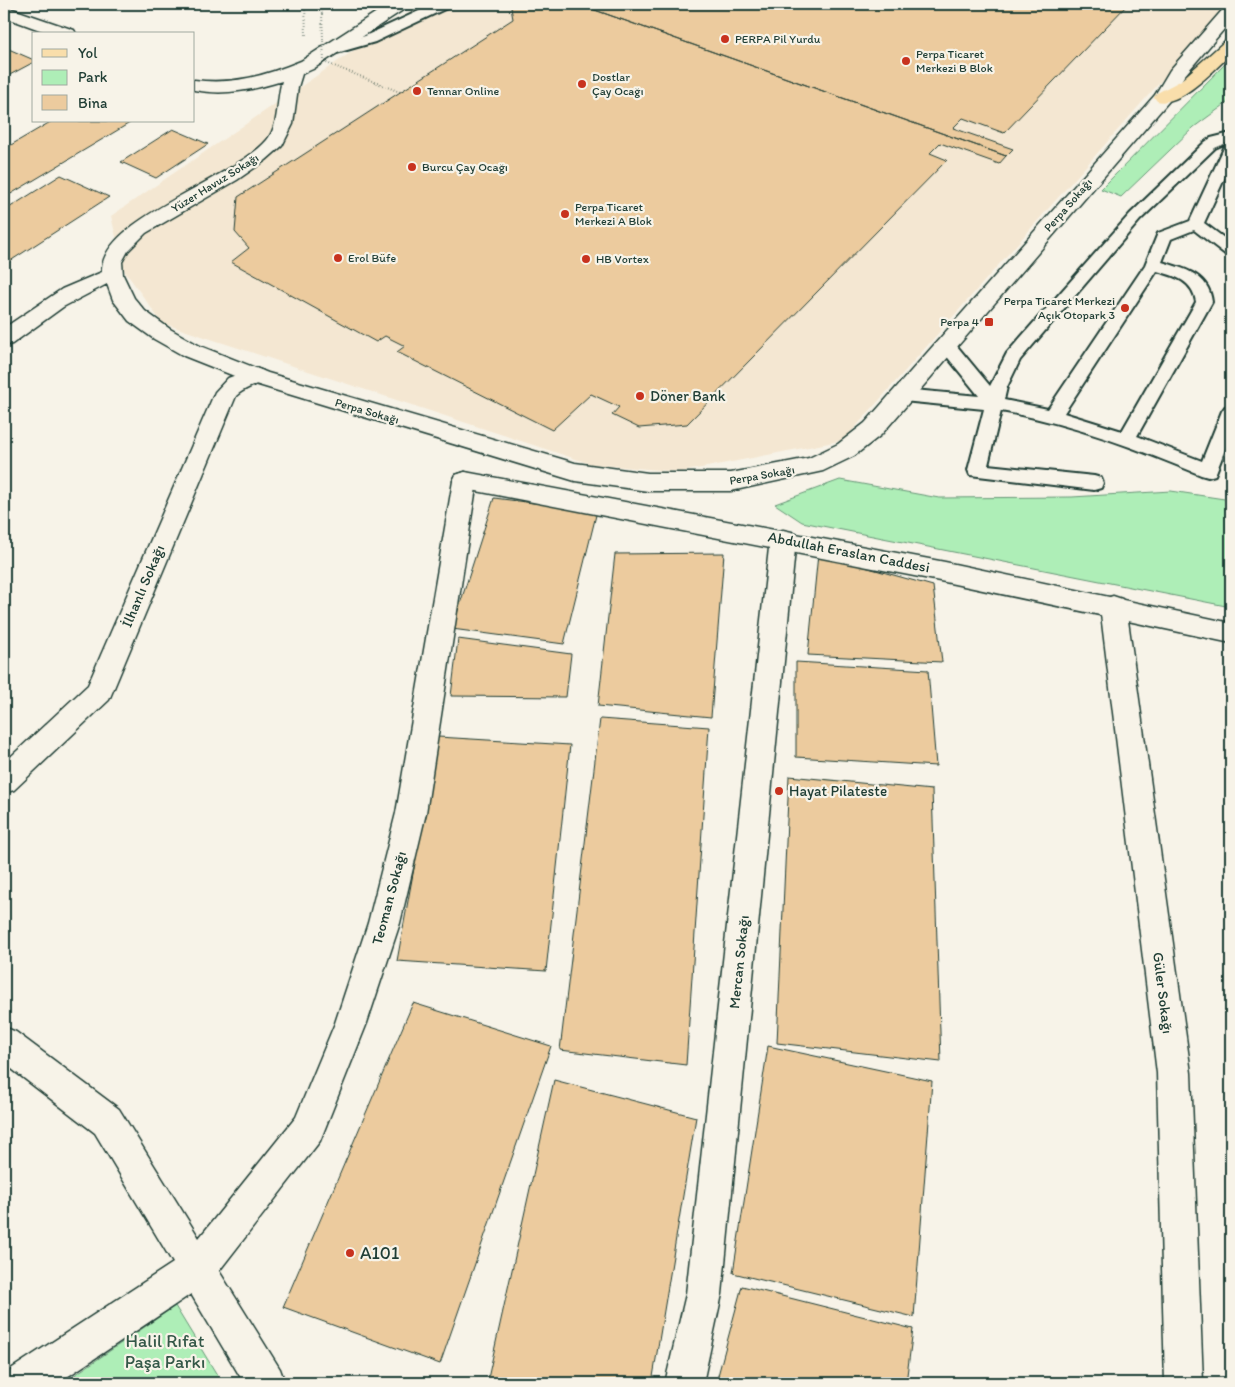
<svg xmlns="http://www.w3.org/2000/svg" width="1235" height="1387" font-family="Itim,sans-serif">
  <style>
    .built { fill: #f4e7d2 }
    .green { fill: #aeeeb7; stroke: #669676 }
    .building { fill: #eccb9e; stroke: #1f3d34 }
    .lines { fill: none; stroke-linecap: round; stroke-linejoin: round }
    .lane-casing { stroke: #1f3d34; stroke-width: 4 }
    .street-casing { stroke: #1f3d34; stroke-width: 3 }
    .secondary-casing { stroke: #1f3d34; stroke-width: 3 }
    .primary-casing { stroke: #1f3d34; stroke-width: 3 }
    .path { stroke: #1f3d34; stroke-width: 2; stroke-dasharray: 0.5 2.5; stroke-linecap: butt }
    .lane { fill: #f7f3e8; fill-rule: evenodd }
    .street { fill: #f7f3e8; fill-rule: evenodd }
    .secondary { fill: #f7f3e8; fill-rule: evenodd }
    .primary { fill: #f9deab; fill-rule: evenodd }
    .path-bridge { stroke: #1f3d34; stroke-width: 2; stroke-dasharray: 0.5 2.5; stroke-linecap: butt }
    .poi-dot { fill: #c8321e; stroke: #f7f3e8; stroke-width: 2 }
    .labels { text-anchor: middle; stroke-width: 4.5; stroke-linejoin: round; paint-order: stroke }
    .far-poi-label { font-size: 12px; fill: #1f3d34; stroke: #f7f3e8; text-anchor: start }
    .far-street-label { font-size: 12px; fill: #1f3d34; stroke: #f7f3e8 }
    .poi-label { font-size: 15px; fill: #1f3d34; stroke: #f7f3e8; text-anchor: start }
    .street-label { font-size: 15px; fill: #1f3d34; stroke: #f7f3e8 }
    .near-poi-label { font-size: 18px; fill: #1f3d34; stroke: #f7f3e8; text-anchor: start }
    .near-park-label { font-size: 18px; fill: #345848; stroke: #f7f3e8 }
  </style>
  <rect width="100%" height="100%" fill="#f7f3e8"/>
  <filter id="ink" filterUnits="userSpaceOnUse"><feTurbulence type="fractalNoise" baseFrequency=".02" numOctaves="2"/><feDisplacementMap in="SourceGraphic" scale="10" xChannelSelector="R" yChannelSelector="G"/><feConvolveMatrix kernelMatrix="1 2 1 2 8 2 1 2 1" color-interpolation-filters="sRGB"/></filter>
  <g filter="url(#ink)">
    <path class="built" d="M422,4H1229L844,440L681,472L591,464L162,323L124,270L111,216Z"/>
    <path class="green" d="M1231,58V100L1194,127L1121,197L1101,189Z
      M840,480L939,498L1072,497L1171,491L1231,500V607L802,522L775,504Z
      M175,1306L222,1383H63Z"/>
    <path class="building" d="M515,4H578L1006,156L999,164L940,143L930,153L947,160L687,424L639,428L612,415L619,407L591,394L552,430L397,352L405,346L385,336L376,342L231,262L249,248L235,232L238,197L513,19L511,8Z
      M578,4H1128L1004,133L963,118L953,128L1013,149L1006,156Z
      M4,47L34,60V62L4,78Z
      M52,121H133L9,195L4,193V149Z
      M173,129L208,144L156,178L121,162Z
      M61,175L109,197L4,265V211Z
      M494,498L597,511L564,644L452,629Z
      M724,553L711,717L598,706L615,554Z
      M818,554L933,586L942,662L808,655Z
      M458,639L571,654L566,697L451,696Z
      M796,662L928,670L936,766L796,757Z
      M600,719L709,727L686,1065L560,1050Z
      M438,737L570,745L546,971L397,961Z
      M789,776L932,790L941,1062L777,1043Z
      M413,1003L551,1046L440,1364L283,1307Z
      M768,1046L932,1081L914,1317L733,1273Z
      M554,1080L696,1117L652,1383H487Z
      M742,1286L913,1329L906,1383H716Z"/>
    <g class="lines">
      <g class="lane-casing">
        <path id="lane" d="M434,4H450L449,7L375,42L326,56L319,52L321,49L365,36Z
          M1231,133V141L1215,148L1140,220L1020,360L1007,387L1004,400L1048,409L1145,265L1158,233L1190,221L1224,148L1226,145L1231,144V164L1204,223L1231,243V256L1225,254L1194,230L1171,239L1162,262C1185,269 1209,274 1212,302L1137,436L1202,461L1222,411L1225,407L1231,405V434L1215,475L1208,477L1201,475C1136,448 1070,423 1001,411L988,465L1094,476L1101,478L1103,483L1101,488L1094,490L970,475L968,470L984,409L903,401L897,399L894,395L897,391L903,389L979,396L940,348L938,344L940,340L946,338L952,340L990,386L1007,353L1130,214L1205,142L1211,138ZM1157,271C1176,276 1193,281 1196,302L1122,431L1064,413Z"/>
      </g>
      <g class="street-casing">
        <path id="street" d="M389,4H408L406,8L313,69L302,74L298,87L293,124L282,146L266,160L237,180L146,233L128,251L122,262L123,275L134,298L145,311L170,329L200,346L268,373L575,463L648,473H731L809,458L838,444L865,423L1155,95L1170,70L1225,7L1231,6V21L1184,76L1169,101L881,435L854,456L823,471L731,491H648L575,481L252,383L184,356L154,339L129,321L113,300L107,284L63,307L12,344L4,346V328L62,289L102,272C99,220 234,179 267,140C280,124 276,100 282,81C253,90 224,96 194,90V80C232,85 265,76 301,61Z
          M4,6L74,30L76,34H51L4,17Z
          M465,472L474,475L477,481L426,813L400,923L367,1023L320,1141L219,1271L280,1369L285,1383H244L191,1294L58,1383H6L11,1369L173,1263L95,1133L4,1063V1027L16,1032L119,1109L199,1238L296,1117L335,1023L368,923L396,813L453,481L456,475Z
          M783,530L792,532L796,539L722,1294L703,1383H665L686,1294L770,539L774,532Z
          M1113,596L1122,599L1126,606L1191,1073L1203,1383H1165L1157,1073L1100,606L1104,599Z"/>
      </g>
      <g class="secondary-casing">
        <path id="secondary" d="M255,368L263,371L266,376C261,385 245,387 236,396L109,700L14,790L4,793V763L88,685L215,392L228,378Z
          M465,472L945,562L1231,623V643L945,582L456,487L453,481L456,475Z"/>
      </g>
      <g class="primary-casing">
        <path id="primary" d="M1231,40V54C1215,69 1180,107 1157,101L1154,97L1157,93L1180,81L1225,41Z"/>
      </g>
      <path class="path" d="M305,4L306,36
        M321,4L322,14"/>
      <use href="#lane" class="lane"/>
      <use href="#street" class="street"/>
      <use href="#secondary" class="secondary"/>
      <use href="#primary" class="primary"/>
      <path class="path-bridge" d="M322,14L324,62L400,92"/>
    </g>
  </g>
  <g class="poi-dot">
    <circle cx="725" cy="39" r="5"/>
    <circle cx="906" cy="61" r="5"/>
    <circle cx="582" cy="84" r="5"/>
    <circle cx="417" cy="91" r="5"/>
    <circle cx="412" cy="167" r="5"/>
    <circle cx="565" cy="214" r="5"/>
    <circle cx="338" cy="258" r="5"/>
    <circle cx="586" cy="259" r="5"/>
    <circle cx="1125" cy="308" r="5"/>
    <rect x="984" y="317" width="10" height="10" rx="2.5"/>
    <circle cx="640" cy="396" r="5"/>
    <circle cx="779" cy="791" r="5"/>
    <circle cx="350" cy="1253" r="5"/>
  </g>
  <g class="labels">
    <g class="far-poi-label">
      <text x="735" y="43">PERPA Pil Yurdu</text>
      <text x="916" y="58">Perpa Ticaret<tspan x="916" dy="14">Merkezi B Blok</tspan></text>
      <text x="592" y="81">Dostlar<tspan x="592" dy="14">Çay Ocağı</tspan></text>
      <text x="427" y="95">Tennar Online</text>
      <text x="422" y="171">Burcu Çay Ocağı</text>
      <text x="575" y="211">Perpa Ticaret<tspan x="575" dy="14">Merkezi A Blok</tspan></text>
      <text x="348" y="262">Erol Büfe</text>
      <text x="596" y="263">HB Vortex</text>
      <text x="1115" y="305" text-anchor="end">Perpa Ticaret Merkezi<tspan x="1115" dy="14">Açık Otopark 3</tspan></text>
      <text x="979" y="326" text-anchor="end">Perpa 4</text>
    </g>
    <g class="far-street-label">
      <text transform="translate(215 183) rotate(-32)" y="4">Yüzer Havuz Sokağı</text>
      <text transform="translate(1068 205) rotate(-49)" y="4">Perpa Sokağı</text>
      <text transform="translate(367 411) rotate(16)" y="4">Perpa Sokağı</text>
      <text transform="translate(762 475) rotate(-10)" y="4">Perpa Sokağı</text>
    </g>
    <g class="poi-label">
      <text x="650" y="401">Döner Bank</text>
      <text x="789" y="796">Hayat Pilateste</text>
    </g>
    <g class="street-label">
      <text transform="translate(849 552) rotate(11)" y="5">Abdullah Eraslan Caddesi</text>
      <text transform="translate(143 586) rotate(-67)" y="5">İlhanlı Sokağı</text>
      <text transform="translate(389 898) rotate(-75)" y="5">Teoman Sokağı</text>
      <text transform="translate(739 962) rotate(-84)" y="5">Mercan Sokağı</text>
      <text transform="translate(1163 993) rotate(83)" y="5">Güler Sokağı</text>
    </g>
    <g class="near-poi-label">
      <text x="360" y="1259">A101</text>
    </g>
    <g class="near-park-label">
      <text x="165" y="1347">Halil Rıfat<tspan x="165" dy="21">Paşa Parkı</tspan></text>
    </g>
  </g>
  <rect width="1235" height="1387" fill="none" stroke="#f7f3e8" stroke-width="20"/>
  <rect x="10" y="10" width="1215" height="1367" fill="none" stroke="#1f3d34" stroke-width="2" filter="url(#ink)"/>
  <rect x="32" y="32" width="162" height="90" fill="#f7f3e8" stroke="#a1aaa0"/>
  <rect x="42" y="49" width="25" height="8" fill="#f9deab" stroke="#a1aaa0"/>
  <text x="78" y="58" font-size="15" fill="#1f3d34">Yol</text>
  <rect x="42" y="70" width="25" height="15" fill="#aeeeb7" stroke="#a1aaa0"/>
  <text x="78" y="82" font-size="15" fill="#1f3d34">Park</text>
  <rect x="42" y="95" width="25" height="15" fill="#eccb9e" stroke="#a1aaa0"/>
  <text x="78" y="108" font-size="15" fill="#1f3d34">Bina</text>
</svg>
